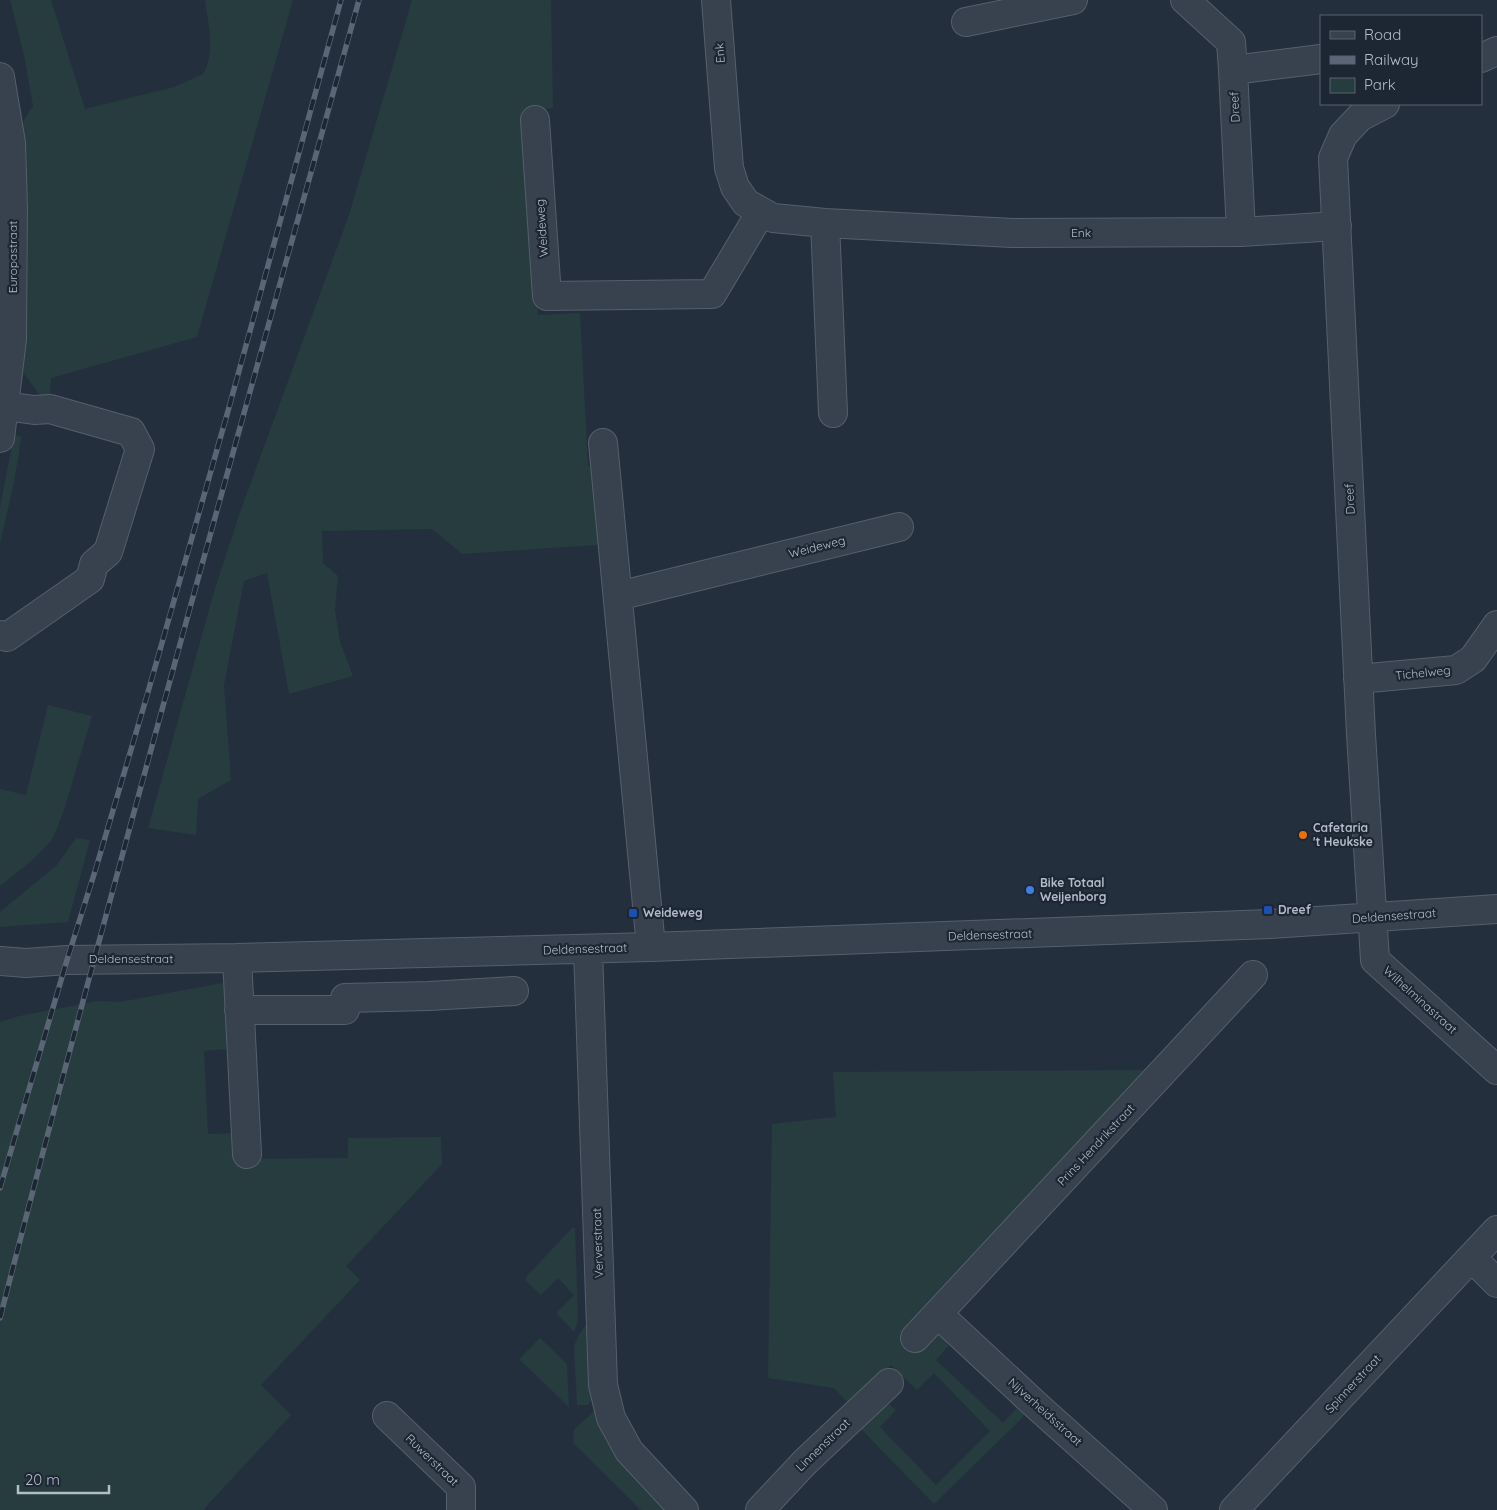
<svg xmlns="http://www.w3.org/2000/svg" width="1497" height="1510" font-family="Quicksand,sans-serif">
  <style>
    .green { fill: #263c3f }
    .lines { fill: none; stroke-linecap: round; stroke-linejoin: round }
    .minor-casing { stroke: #565f6c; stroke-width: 30 }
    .minor { stroke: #38414e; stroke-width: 28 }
    .rail-casing { stroke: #5a6575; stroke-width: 5.5 }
    .rail { stroke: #1d2633; stroke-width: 4; stroke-dasharray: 11; stroke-linecap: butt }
    .food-dot { fill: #e8710a; stroke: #1d2633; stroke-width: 2 }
    .shop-dot { fill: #3f7fe0; stroke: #1d2633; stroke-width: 2 }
    .transit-dot { fill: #1a4fb4; stroke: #1d2633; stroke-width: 2 }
    .labels { text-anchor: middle; stroke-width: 4.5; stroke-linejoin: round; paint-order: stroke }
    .street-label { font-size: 12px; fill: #b4bcc9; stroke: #1d2633 }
    .poi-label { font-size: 12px; font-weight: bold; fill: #b4bcc9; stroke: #1d2633; text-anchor: start }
  </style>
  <rect width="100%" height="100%" fill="#242f3e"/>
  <path class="green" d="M10,0H51L85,109L174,87L203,74C216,52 208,24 205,0H293L197,337L51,378L50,396L42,398L22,371L27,324L28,207L22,127L25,118L33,106L24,55Z
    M412,0H551L553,108L523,111L538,315L580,313L588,466L603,468L611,544L462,554L432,529L322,531L323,563L338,576L335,610L340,642L353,676L289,694L267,573L244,581L224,685L231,780L198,799L196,835L148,828L214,592L239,515L349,215Z
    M14,435L21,436L19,453L13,487L0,543V507Z
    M48,705L92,716L64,810C60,820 57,830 52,839C39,857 17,872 0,886V789L26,795Z
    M76,838L90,840L68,922L0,927V912L57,865Z
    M233,981L235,1036L226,1049L204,1051L208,1134L237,1133L239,1159L348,1158V1138L441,1137L442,1164L346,1266L360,1280L261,1385L291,1415L203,1510H0V1022L19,1016L98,1001L120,1002Z
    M1145,1070L1091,1128L907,1334L941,1333L952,1342L936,1360L1003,1423L1019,1406L1026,1411L1022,1418L934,1504L859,1427L882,1405L889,1404L896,1410L880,1427L936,1485L990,1431L934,1373L917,1390L891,1365L850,1405L834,1388L768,1378L772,1124L836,1117L833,1072Z
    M572,1228H575L578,1317L577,1324L574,1332L558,1315L557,1312L574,1295L558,1278L541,1295L526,1281V1277Z
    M588,1323V1365L591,1402L588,1405H577L574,1348C575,1340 582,1328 588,1323Z
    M540,1338L567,1364L569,1407L519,1359Z
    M594,1411C606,1455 634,1478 664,1510H641L573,1443L574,1430Z"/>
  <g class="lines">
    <g class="minor-casing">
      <path id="minor" d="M716,0L729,168L735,187L746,203L773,218L825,223L1012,233L1241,232L1337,226
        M1185,0L1231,42L1233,70
        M966,22L1073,0
        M1481,58L1497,51
        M0,77L11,143L13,208L12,339L0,438
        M1385,104L1360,117L1343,135L1333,158L1361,734L1375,960L1497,1070
        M535,120L547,296L712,294L761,212
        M825,223L833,413
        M1241,232L1233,70L1321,59
        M603,443L651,947
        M618,596L899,527
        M0,635L7,637L90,579L94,564L108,552L140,449L131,432L50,409L34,410L5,406
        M1358,679L1456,670L1473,659L1497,625
        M588,949L603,1385L611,1418L629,1451L684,1510
        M237,958L247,1154
        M0,961L26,963L67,960L237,958L651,947L1270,924L1497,909
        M239,1010H345V998L429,996L514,991
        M1472,1258L1497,1283
        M938,1314L1038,1407L1153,1510
        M915,1338L1253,975
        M387,1416L461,1487V1510
        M760,1510L805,1462L889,1383
        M1234,1510L1497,1230"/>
    </g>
    <use href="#minor" class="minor"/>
    <g class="rail-casing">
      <path id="rail" d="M0,1188L67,960L96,868L146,699L228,411L341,0
        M0,1318C113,877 237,439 359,0"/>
    </g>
    <use href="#rail" class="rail"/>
  </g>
  <circle class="food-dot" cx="1303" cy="835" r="5"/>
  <circle class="shop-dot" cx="1030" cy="890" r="5"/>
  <g class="transit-dot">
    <rect x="1263" y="905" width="10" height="10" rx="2.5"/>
    <rect x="628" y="908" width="10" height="10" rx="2.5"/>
  </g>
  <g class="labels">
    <g class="street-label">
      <text transform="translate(720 53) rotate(-94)" y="4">Enk</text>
      <text transform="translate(1235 107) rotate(-93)" y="4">Dreef</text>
      <text transform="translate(542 228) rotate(-94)" y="4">Weideweg</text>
      <text x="1081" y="237">Enk</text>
      <text transform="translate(13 257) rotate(-90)" y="4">Europastraat</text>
      <text transform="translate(1350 499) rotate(-93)" y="4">Dreef</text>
      <text transform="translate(817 547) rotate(-14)" y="4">Weideweg</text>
      <text transform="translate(1423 673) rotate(-6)" y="4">Tichelweg</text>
      <text transform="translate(1394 916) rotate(-4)" y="4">Deldensestraat</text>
      <text transform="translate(990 935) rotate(-2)" y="4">Deldensestraat</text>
      <text transform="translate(585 949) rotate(-2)" y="4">Deldensestraat</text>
      <text x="131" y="963">Deldensestraat</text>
      <text transform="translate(1420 1000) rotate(42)" y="4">Wilhelminastraat</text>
      <text transform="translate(1096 1145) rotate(-47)" y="4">Prins Hendrikstraat</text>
      <text transform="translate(598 1243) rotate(-92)" y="4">Ververstraat</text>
      <text transform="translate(1353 1384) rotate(-47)" y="4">Spinnerstraat</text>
      <text transform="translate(1045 1412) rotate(42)" y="4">Nijverheidsstraat</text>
      <text transform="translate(823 1445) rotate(-44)" y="4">Linnenstraat</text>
      <text transform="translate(432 1460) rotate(44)" y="4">Ruwerstraat</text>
    </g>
    <g class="poi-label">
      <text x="1313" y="832">Cafetaria<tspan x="1313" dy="14">'t Heukske</tspan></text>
      <text x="1040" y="887">Bike Totaal<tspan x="1040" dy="14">Weijenborg</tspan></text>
      <text x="1278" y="914">Dreef</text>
      <text x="643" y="917">Weideweg</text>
    </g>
  </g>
  <rect x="1320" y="15" width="162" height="90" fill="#1d2633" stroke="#59626f"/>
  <rect x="1330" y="31" width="25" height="8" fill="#38414e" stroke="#59626f"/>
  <text x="1364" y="40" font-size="15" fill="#b4bcc9">Road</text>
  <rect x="1330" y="56" width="25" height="8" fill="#5a6575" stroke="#59626f"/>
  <text x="1364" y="65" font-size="15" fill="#b4bcc9">Railway</text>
  <rect x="1330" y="78" width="25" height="15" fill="#263c3f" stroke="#59626f"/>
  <text x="1364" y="90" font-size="15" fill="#b4bcc9">Park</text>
  <path d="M18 1485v8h91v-8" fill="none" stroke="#b4bcc9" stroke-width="2.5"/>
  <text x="25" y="1485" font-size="15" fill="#b4bcc9" stroke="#1d2633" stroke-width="4" paint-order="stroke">20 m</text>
</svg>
